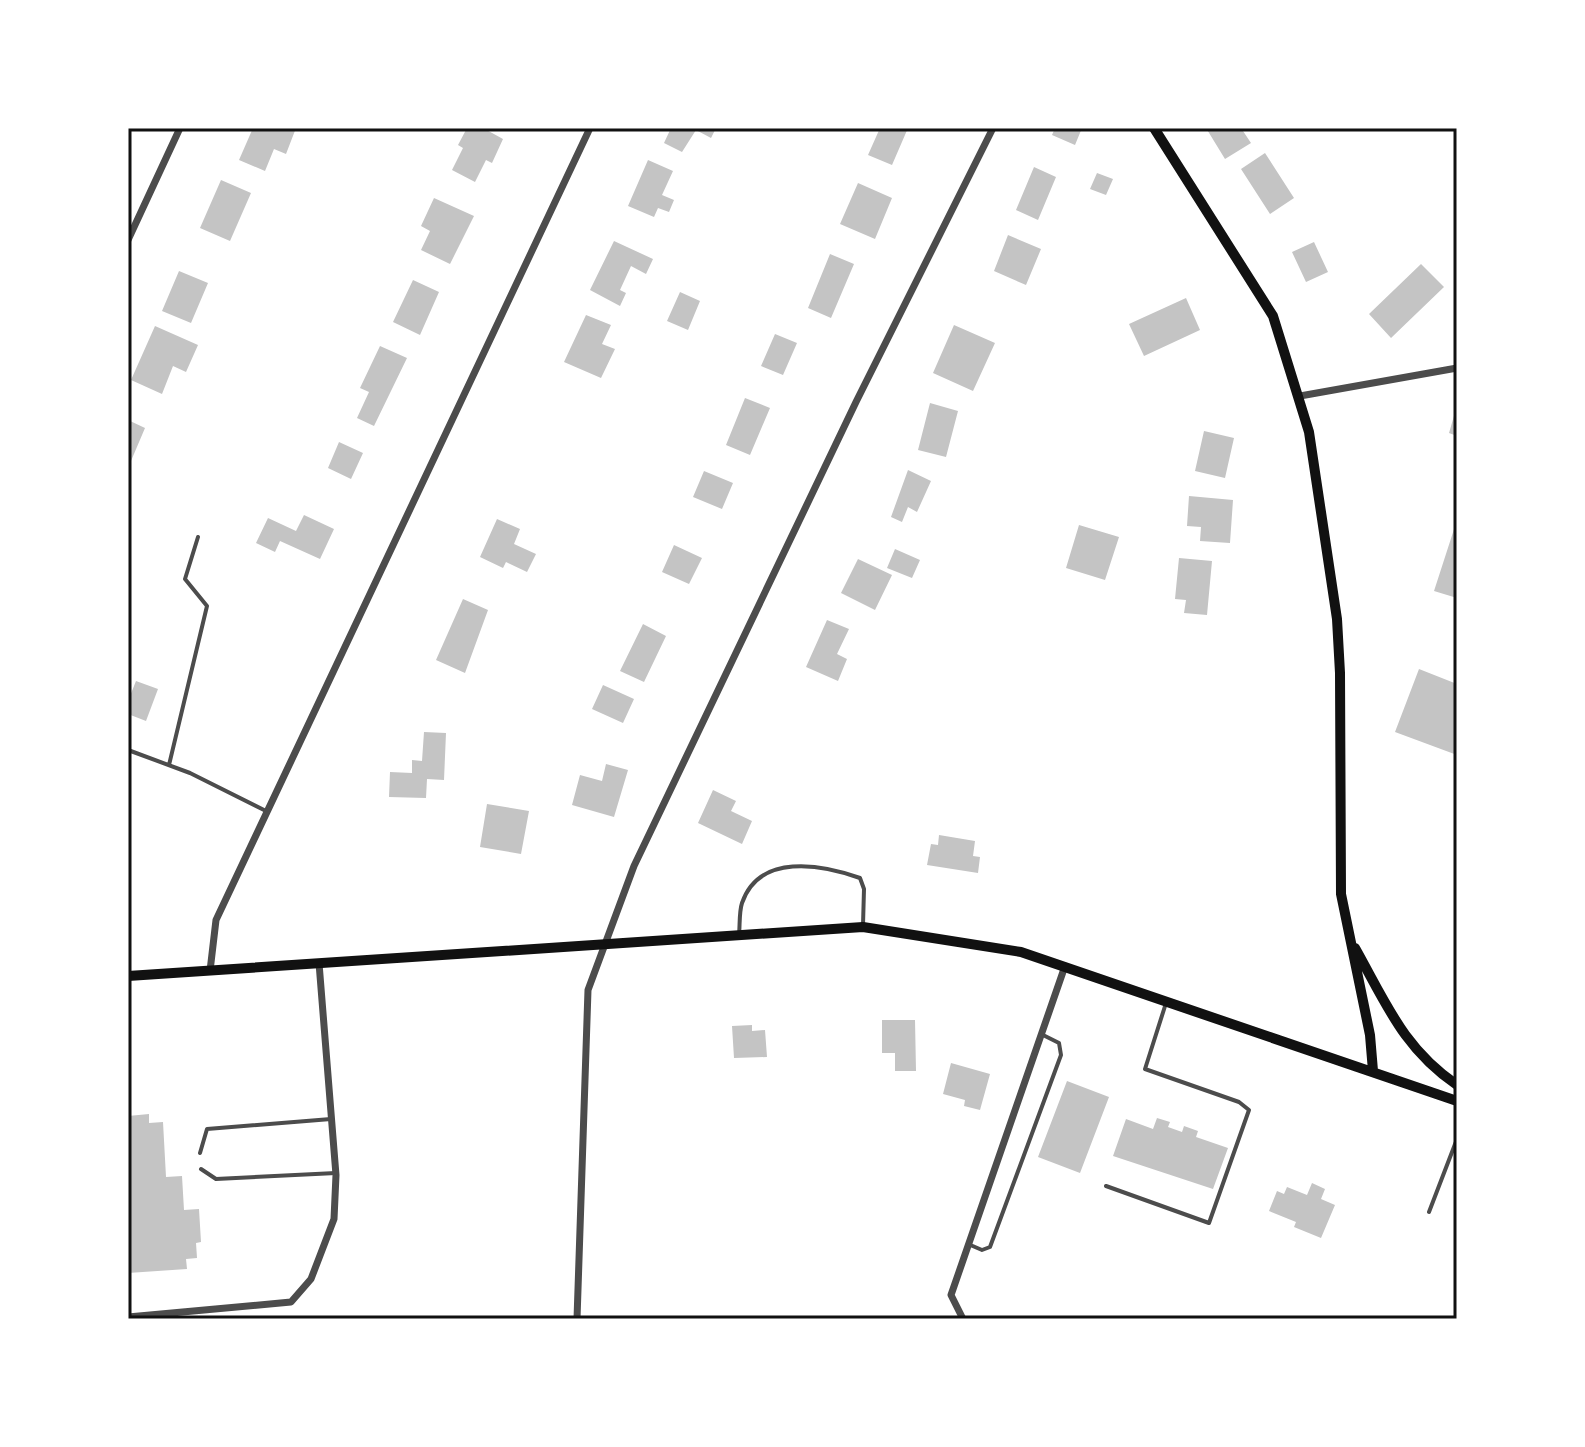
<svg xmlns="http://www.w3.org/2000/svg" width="1585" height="1447" font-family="'IBM Plex Sans',sans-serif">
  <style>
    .building { fill: #c4c4c4 }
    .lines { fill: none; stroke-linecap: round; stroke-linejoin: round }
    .service { stroke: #4c4c4c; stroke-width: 4 }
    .minor { stroke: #4c4c4c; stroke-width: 7 }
    .secondary { stroke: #111; stroke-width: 10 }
    .neatline { fill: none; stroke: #111; stroke-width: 3 }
  </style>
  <rect width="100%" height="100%" fill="#fff"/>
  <path class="building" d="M253,128H296L286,154L274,149L265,171L239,160Z
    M467,128H483L503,139L492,163L486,160L475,182L452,170L463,148L458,145Z
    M671,128H716L711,138L696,130L682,152L664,143Z
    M880,128H908L892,165L868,155Z
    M1055,128H1082L1075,145L1052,135Z
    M1206,128H1241L1251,143L1225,159Z
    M1265,153L1294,198L1270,214L1241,169Z
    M648,160L673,171L662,195L674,200L669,212L658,208L654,217L628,206Z
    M1034,167L1056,177L1038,220L1016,210Z
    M1097,173L1113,179L1106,195L1090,189Z
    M221,180L251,193L230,241L200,228Z
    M858,183L892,198L875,239L840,224Z
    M434,198L474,216L450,264L421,250L430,231L421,226Z
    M1008,235L1041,249L1026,285L994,271Z
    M614,241L653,259L646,274L631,266L620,290L626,293L620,306L590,290Z
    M1314,242L1328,272L1306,282L1292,252Z
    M830,254L854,264L831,318L808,308Z
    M1421,264L1444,287L1391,338L1369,314Z
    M179,271L208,283L191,323L162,311Z
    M413,280L439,292L420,335L393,322Z
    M680,292L700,301L688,330L667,321Z
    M1186,298L1200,330L1144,356L1129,324Z
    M586,315L611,325L602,344L615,349L601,378L564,362Z
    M954,325L995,343L973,391L933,373Z
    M155,326L198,345L186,372L173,366L162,394L131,380Z
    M775,334L797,343L783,375L761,366Z
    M380,346L407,358L374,426L357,418L369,392L360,388Z
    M745,398L770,408L750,455L726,445Z
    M930,403L958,411L946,457L918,450Z
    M1456,409H1457V436L1449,433Z
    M128,420L145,428L128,468Z
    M1204,431L1234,438L1225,478L1195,471Z
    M339,442L363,453L351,479L328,468Z
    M908,470L931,481L917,512L908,507L902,522L891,517Z
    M704,471L733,483L722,509L693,497Z
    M1189,496L1233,500L1230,543L1200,541L1201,527L1187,526Z
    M304,515L334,529L320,559L280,541L275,552L256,543L268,518L296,531Z
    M497,519L520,529L514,544L536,554L527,572L506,562L503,568L480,557Z
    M1456,523H1457V598L1434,591Z
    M1079,525L1119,537L1105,580L1066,568Z
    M674,545L702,558L689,584L662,572Z
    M895,549L920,560L912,578L887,568Z
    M1179,558L1212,561L1207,615L1184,613L1186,600L1175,599Z
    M858,559L892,575L875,610L841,593Z
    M463,599L488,610L465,673L436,660Z
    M827,620L849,629L837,654L847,659L838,681L806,667Z
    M643,624L666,636L644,682L620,671Z
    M1419,669L1457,684V755L1395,732Z
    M136,681L158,689L146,721L128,714V701Z
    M603,685L634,699L623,723L592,709Z
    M424,732L446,733L444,780L427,779L426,798L389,797L390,772L412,773V760L422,761Z
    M606,764L628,770L614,817L572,805L580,775L602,781Z
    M713,790L736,801L731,811L752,821L742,844L698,823Z
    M487,804L529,811L521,854L480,847Z
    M939,835L975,841L973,856L980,857L978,873L927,865L931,844L938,845Z
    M882,1020H915L916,1071H895V1053H882Z
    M752,1025V1031L765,1030L767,1057L734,1058L732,1026Z
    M951,1063L990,1074L980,1110L964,1106L965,1100L943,1094Z
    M1067,1081L1109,1097L1080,1173L1038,1157Z
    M149,1114V1123L163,1122L166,1177L182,1176L184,1210L199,1209L201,1242L196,1243L197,1258L186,1259L187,1269L128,1273V1116Z
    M1157,1118L1170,1122L1168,1127L1182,1132L1184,1126L1198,1131L1196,1137L1228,1148L1213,1189L1113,1156L1126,1119L1153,1129Z
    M1312,1183L1325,1189L1321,1199L1335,1205L1321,1238L1294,1227L1296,1222L1269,1211L1277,1191L1284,1194L1287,1187L1307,1195Z"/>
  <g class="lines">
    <path class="service" d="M128,750L190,773L266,811
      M169,765L207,606L185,579L198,537
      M739,935C740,925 739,912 742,903C759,853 821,864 860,878L864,889L863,925
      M200,1153L207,1129L331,1119
      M201,1169L216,1179L336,1173
      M1106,1186L1209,1223L1249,1110L1239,1102L1145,1069L1166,1003
      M1429,1212L1457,1139
      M968,1244L982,1250L990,1247L1061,1055L1059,1043L1041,1034"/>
    <path class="minor" d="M128,240L180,128
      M1300,396L1457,368
      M210,971L216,920L590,128
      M128,1317L291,1302L311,1279L334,1219L336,1175L319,963
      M577,1319L588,990L634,866L856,402L993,128
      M963,1319L951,1295L1065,966"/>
    <path class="secondary" d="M1154,128L1273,316L1309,432L1337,619L1340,673L1341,894L1370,1035L1373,1071
      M1355,948C1386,1003 1403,1048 1457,1085
      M128,976L863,927L1021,952L1457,1101"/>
  </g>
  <rect width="1585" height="1447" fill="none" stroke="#ffffff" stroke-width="260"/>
  <rect x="130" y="130" width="1325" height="1187" class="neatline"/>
</svg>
